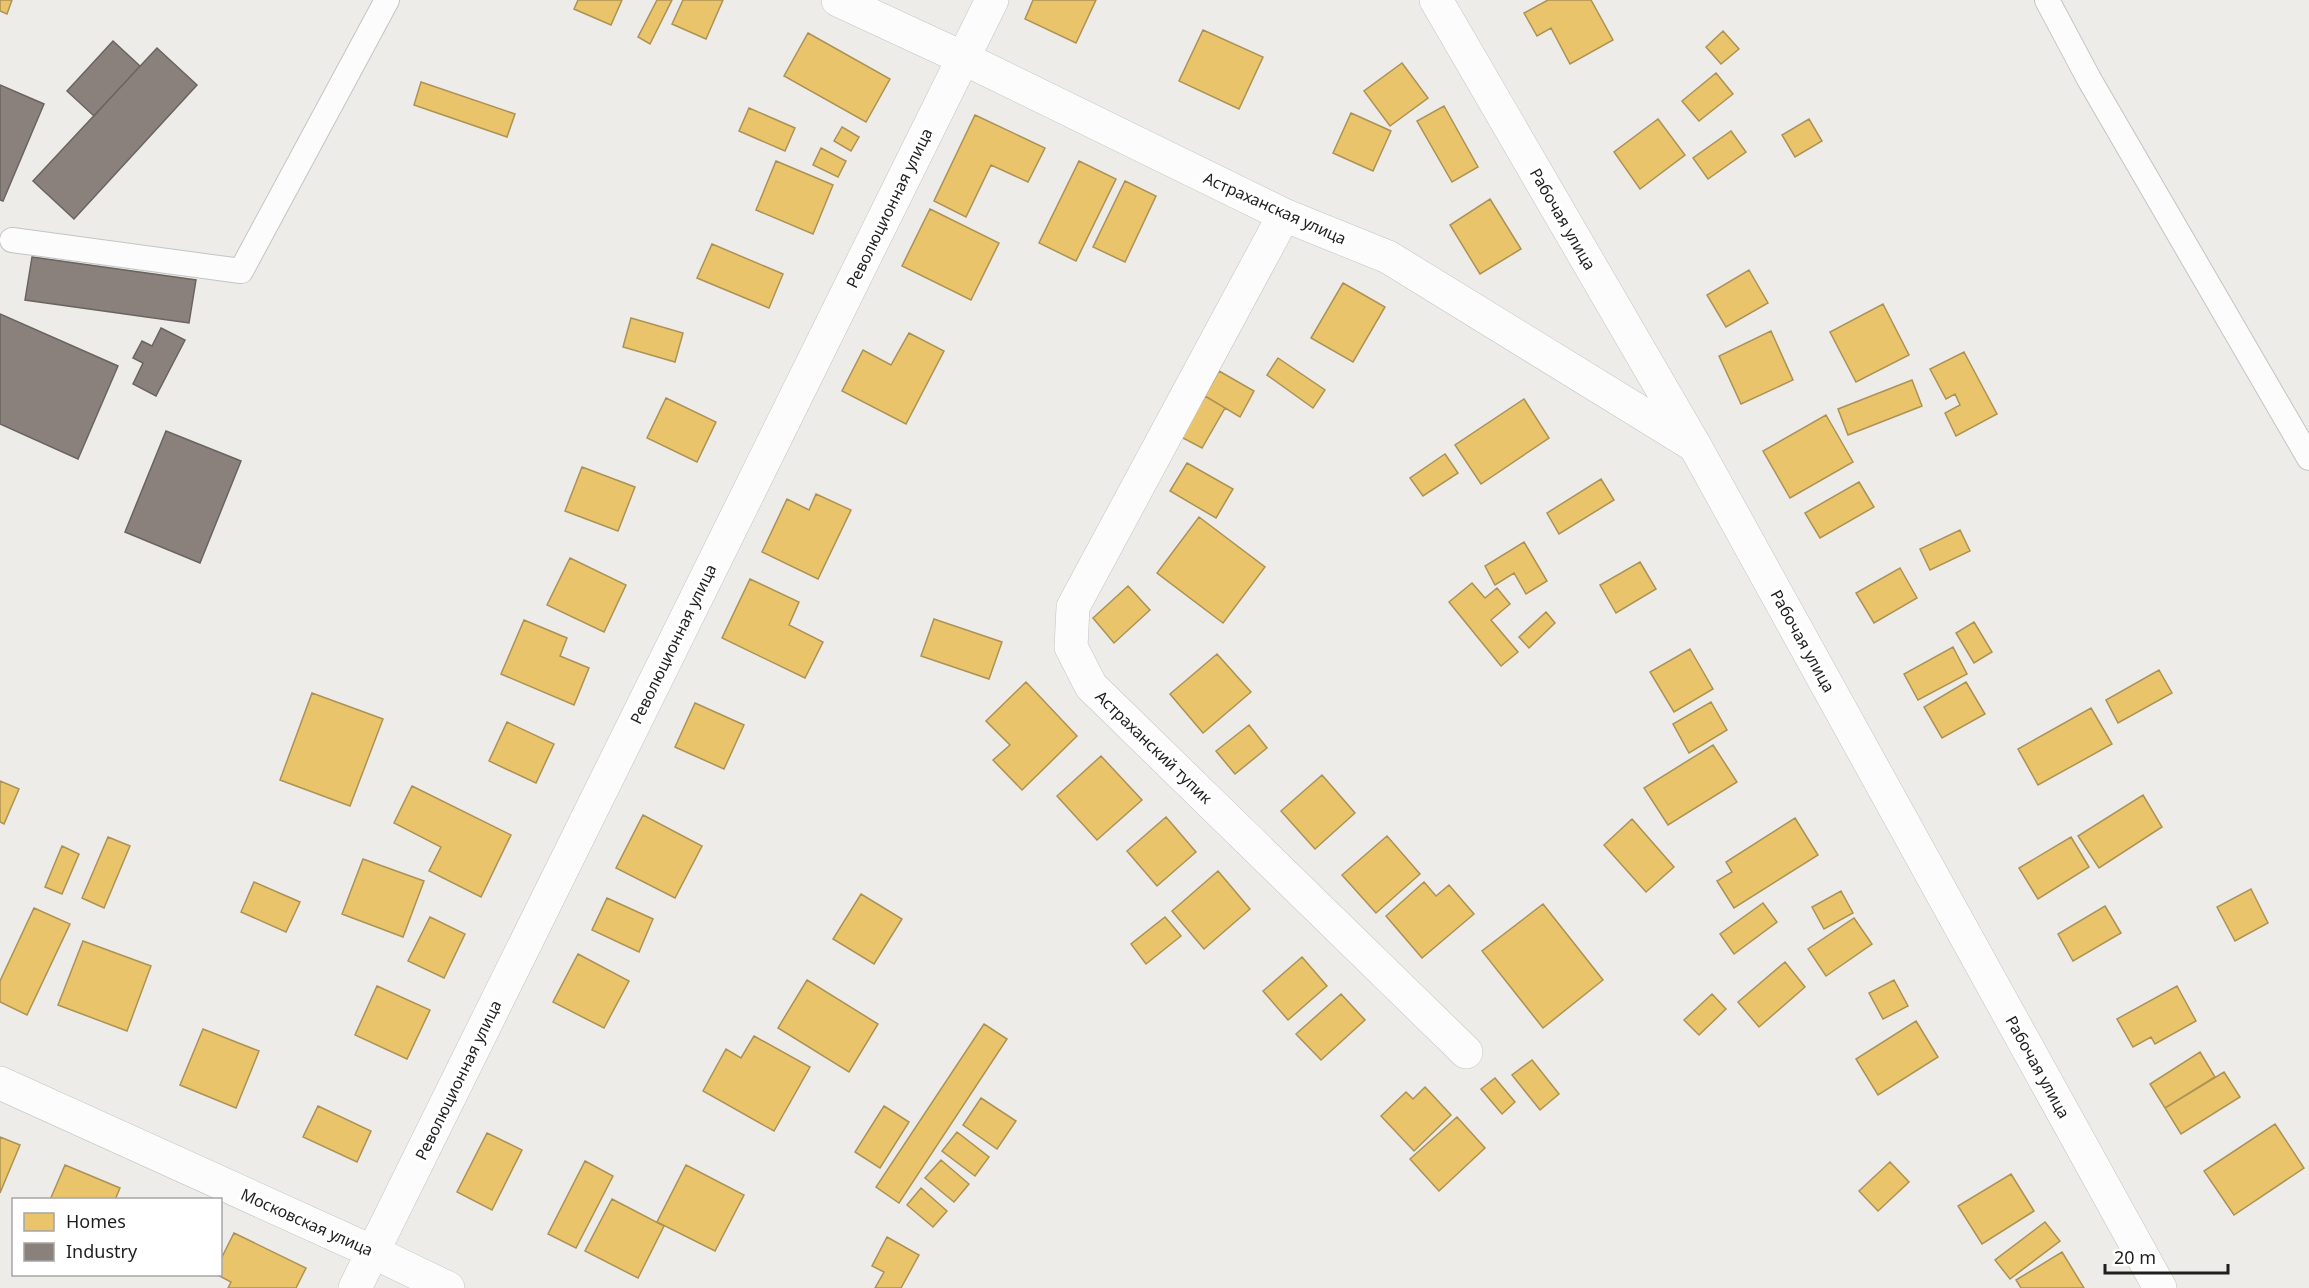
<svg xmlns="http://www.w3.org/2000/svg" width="2309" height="1288" font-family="'Noto Sans',sans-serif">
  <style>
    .homes { fill: #e9c46a; stroke: #ac9254; stroke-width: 1.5 }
    .industry { fill: #8a817c; stroke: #6a6460; stroke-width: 1.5 }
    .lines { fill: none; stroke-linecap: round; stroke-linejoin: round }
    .service-casing { stroke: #c4c4c2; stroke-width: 26 }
    .minor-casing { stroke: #c4c4c2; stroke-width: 34 }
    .tertiary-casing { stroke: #c4c4c2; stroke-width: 34 }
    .service { stroke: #fcfcfc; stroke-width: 24 }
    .minor { stroke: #fcfcfc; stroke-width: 33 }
    .tertiary { stroke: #fcfcfc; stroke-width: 33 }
    .labels { text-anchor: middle; stroke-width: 6; stroke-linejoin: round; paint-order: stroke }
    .street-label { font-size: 16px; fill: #1f1f1f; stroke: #fff }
  </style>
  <rect width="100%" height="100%" fill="#edece9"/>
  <path class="homes" d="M0,0H12L7,14L0,11Z
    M578,0H622L611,25L574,9Z
    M657,0H672L650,44L638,37Z
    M683,0H723L706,39L672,24Z
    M1033,0H1096L1076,43L1025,19Z
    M1548,0H1591L1613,40L1570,64L1551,28L1537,36L1524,13Z
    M1203,30L1263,57L1239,109L1179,81Z
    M1723,31L1739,49L1721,64L1706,47Z
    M808,33L890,79L866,122L784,76Z
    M1402,63L1428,98L1390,126L1364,91Z
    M1716,73L1733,94L1699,121L1682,101Z
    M421,82L515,114L507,137L414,105Z
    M1444,106L1478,167L1452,182L1417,121Z
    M749,108L795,128L785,151L739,131Z
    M1351,113L1391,131L1373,171L1333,153Z
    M975,115L1045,148L1028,182L991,165L966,217L934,201Z
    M1658,119L1685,155L1640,189L1614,152Z
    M1809,119L1822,141L1795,157L1782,135Z
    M842,127L859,137L851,151L834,141Z
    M1731,131L1746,152L1708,179L1693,158Z
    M821,148L846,161L838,177L813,165Z
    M776,161L833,185L813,234L756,210Z
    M1079,161L1116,179L1076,261L1039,243Z
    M1125,181L1156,196L1125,262L1093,247Z
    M1490,199L1521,249L1480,274L1450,225Z
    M930,209L999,243L971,300L902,266Z
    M712,244L783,274L769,308L697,278Z
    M1749,270L1768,303L1726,327L1707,295Z
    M1343,283L1385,307L1353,362L1311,338Z
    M1883,304L1909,355L1856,382L1830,332Z
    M631,318L683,333L675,362L623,347Z
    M1771,331L1793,380L1741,404L1719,356Z
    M909,333L944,351L906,424L842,391L863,350L891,365Z
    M1964,352L1997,414L1956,436L1945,413L1960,405L1955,394L1946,399L1930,369Z
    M1278,358L1325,390L1313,408L1267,375Z
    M1219,371L1254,391L1240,417L1205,396Z
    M1912,380L1922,406L1848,435L1838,409Z
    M1205,396L1225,408L1202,448L1181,437Z
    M666,398L716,422L697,462L647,438Z
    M1524,399L1549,438L1481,484L1455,445Z
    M1826,415L1853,462L1790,498L1763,451Z
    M1445,454L1458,473L1423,496L1410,478Z
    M1187,463L1233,489L1216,518L1170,491Z
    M582,467L635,487L618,531L565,511Z
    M1601,479L1614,500L1559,534L1547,513Z
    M1859,482L1874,507L1820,538L1805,513Z
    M816,494L851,510L818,579L762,552L787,499L809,510Z
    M1199,517L1265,567L1223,623L1157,573Z
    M1960,530L1970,551L1930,570L1920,549Z
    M1524,542L1547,581L1526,594L1514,573L1495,585L1485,566Z
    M570,558L626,585L604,632L547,605Z
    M1640,562L1656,589L1616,613L1600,585Z
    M1900,568L1917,598L1874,623L1856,593Z
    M750,579L799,602L789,625L823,642L805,678L722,638Z
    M1472,583L1485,598L1497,588L1510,604L1491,620L1518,652L1501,666L1449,602Z
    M1128,586L1150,610L1114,643L1093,618Z
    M1546,612L1555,623L1529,648L1519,637Z
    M934,619L1002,642L989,679L921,656Z
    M524,620L567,638L560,656L589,668L574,705L501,674Z
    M1974,622L1992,652L1974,663L1956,633Z
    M1953,647L1967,674L1918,700L1904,674Z
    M1690,649L1713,689L1674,712L1650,672Z
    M1217,654L1251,692L1203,733L1170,694Z
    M2159,670L2172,693L2118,723L2106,700Z
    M1026,682L1077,736L1022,790L993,760L1010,745L986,721Z
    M1966,682L1985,714L1942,738L1924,707Z
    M312,693L383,719L350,806L280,780Z
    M1711,702L1727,730L1689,753L1673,724Z
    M695,703L744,725L724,769L675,747Z
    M2091,708L2112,744L2038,785L2018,749Z
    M507,722L554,744L536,783L489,761Z
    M1249,725L1267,748L1235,774L1216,751Z
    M1713,745L1737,782L1668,825L1644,788Z
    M1101,756L1142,800L1097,840L1057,796Z
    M1322,775L1355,813L1315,849L1281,811Z
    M0,781L19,789L4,824L0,822Z
    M412,786L511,835L481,897L429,871L441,847L394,823Z
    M2143,795L2162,827L2099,868L2078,836Z
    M643,815L702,846L675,898L616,868Z
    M1166,817L1196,852L1157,886L1127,851Z
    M1795,818L1818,855L1734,908L1717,881L1732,872L1726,862Z
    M1632,819L1674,867L1646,892L1604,845Z
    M1387,836L1420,874L1376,913L1342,875Z
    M108,837L130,846L104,908L82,898Z
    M2071,837L2089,867L2038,899L2019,868Z
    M62,846L79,854L62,894L45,887Z
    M363,859L424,881L403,937L342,914Z
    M1218,871L1250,909L1204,949L1172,911Z
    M254,882L300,902L286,932L241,912Z
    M1424,882L1436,896L1449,885L1474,914L1422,958L1386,916Z
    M2251,889L2268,923L2235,941L2217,907Z
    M1841,891L1853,913L1824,929L1812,907Z
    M861,894L902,919L874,964L833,939Z
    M607,898L653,919L639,952L592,930Z
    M1763,903L1777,922L1734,954L1720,934Z
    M1543,904L1603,980L1543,1028L1482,951Z
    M2105,906L2121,933L2073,961L2058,934Z
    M34,908L70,924L27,1015L0,1002V981Z
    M430,917L465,934L444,978L408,961Z
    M1165,917L1181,936L1146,964L1131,944Z
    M1854,918L1872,944L1826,976L1808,949Z
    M83,941L151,966L127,1031L58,1005Z
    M578,954L629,981L604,1028L553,1002Z
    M1302,957L1327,986L1288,1020L1263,991Z
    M1785,962L1805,987L1759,1027L1738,1002Z
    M807,980L878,1024L849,1072L778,1028Z
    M1894,980L1908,1006L1883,1019L1869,993Z
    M377,986L430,1010L407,1059L355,1035Z
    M2177,986L2196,1021L2155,1044L2151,1037L2133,1047L2117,1019Z
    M1341,994L1365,1020L1321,1060L1296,1034Z
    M1712,994L1726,1009L1699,1035L1684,1020Z
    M1916,1021L1938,1057L1878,1095L1856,1059Z
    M984,1024L1007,1039L899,1203L876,1187Z
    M203,1029L259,1051L236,1108L180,1085Z
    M754,1036L810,1067L774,1131L703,1091L726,1049L741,1058Z
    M2200,1052L2215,1077L2165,1108L2150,1084Z
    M1532,1060L1559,1094L1540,1110L1512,1075Z
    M2224,1072L2240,1097L2181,1134L2165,1108Z
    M1495,1078L1515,1102L1502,1114L1481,1089Z
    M1425,1087L1451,1115L1414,1151L1381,1116L1406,1092L1413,1099Z
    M981,1098L1016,1121L997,1149L963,1125Z
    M318,1106L371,1131L357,1162L303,1137Z
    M884,1106L909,1122L880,1168L855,1152Z
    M1457,1117L1485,1148L1439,1191L1410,1159Z
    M2275,1124L2304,1168L2234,1215L2204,1171Z
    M957,1132L989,1157L975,1176L942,1151Z
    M487,1133L522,1150L492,1210L457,1192Z
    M0,1137L20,1145L0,1193Z
    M941,1160L969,1184L954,1202L925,1178Z
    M585,1161L613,1176L576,1248L548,1234Z
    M1890,1162L1909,1182L1878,1211L1859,1191Z
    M65,1165L120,1188L115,1200H50Z
    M686,1165L744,1195L715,1251L657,1222Z
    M2011,1174L2034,1211L1982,1244L1958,1206Z
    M921,1188L947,1211L933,1227L907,1205Z
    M612,1199L664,1226L638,1278L585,1251Z
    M2045,1222L2060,1241L2010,1279L1995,1260Z
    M234,1233L306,1268L296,1288H228L231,1282L216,1274H220V1261Z
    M887,1237L919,1255L901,1288H875L884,1272L872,1266Z
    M2062,1252L2084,1288H2021L2016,1280Z"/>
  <path class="industry" d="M113,41L140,66L94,116L67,91Z
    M157,48L197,85L74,219L33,181Z
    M0,85L44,104L3,201L0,200Z
    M32,257L196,280L189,323L25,300Z
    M0,314L118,366L78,459L0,424Z
    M161,328L185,340L156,396L133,384L143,363L133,358L142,341L152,346Z
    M166,431L241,461L200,563L125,532Z"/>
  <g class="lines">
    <g class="service-casing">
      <path id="service" d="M2047,0L2089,79L2309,458
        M12,240L241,271L387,0"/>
    </g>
    <g class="minor-casing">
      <path id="minor" d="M838,0L963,58L1284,215L1388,257L1695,446
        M1284,215L1073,607L1071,647L1091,686L1466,1052
        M0,1083L373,1252L448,1288
        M355,1288L992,0"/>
    </g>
    <g class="tertiary-casing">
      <path id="tertiary" d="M1436,0L1695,446L2160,1288"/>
    </g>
    <use href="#service" class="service"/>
    <use href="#minor" class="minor"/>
    <use href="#tertiary" class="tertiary"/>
  </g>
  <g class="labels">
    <g class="street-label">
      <text transform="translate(889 208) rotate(-64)" y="6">Революционная улица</text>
      <text transform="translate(1275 208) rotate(24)" y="6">Астраханская улица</text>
      <text transform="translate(1563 219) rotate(60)" y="6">Рабочая улица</text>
      <text transform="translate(1803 641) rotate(61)" y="6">Рабочая улица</text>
      <text transform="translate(673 644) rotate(-64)" y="6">Революционная улица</text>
      <text transform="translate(1154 747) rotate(44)" y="6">Астраханский тупик</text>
      <text transform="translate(2038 1067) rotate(61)" y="6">Рабочая улица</text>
      <text transform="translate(458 1080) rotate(-64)" y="6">Революционная улица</text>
      <text transform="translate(307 1222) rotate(24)" y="6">Московская улица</text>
    </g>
  </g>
  <rect x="12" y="1198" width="210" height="78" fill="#ffffff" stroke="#a5a5a5" stroke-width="1.5"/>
  <rect x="24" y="1213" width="30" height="18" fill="#e9c46a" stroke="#a5a5a5" stroke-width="1.5"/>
  <text x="66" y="1228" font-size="18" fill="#1f1f1f">Homes</text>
  <rect x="24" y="1243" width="30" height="18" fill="#8a817c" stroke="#a5a5a5" stroke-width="1.5"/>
  <text x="66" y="1258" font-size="18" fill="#1f1f1f">Industry</text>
  <path d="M2105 1264v9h123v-9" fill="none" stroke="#1f1f1f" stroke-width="3"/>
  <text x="2114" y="1264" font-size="18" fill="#1f1f1f" stroke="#ffffff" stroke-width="4.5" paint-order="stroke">20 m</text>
</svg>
